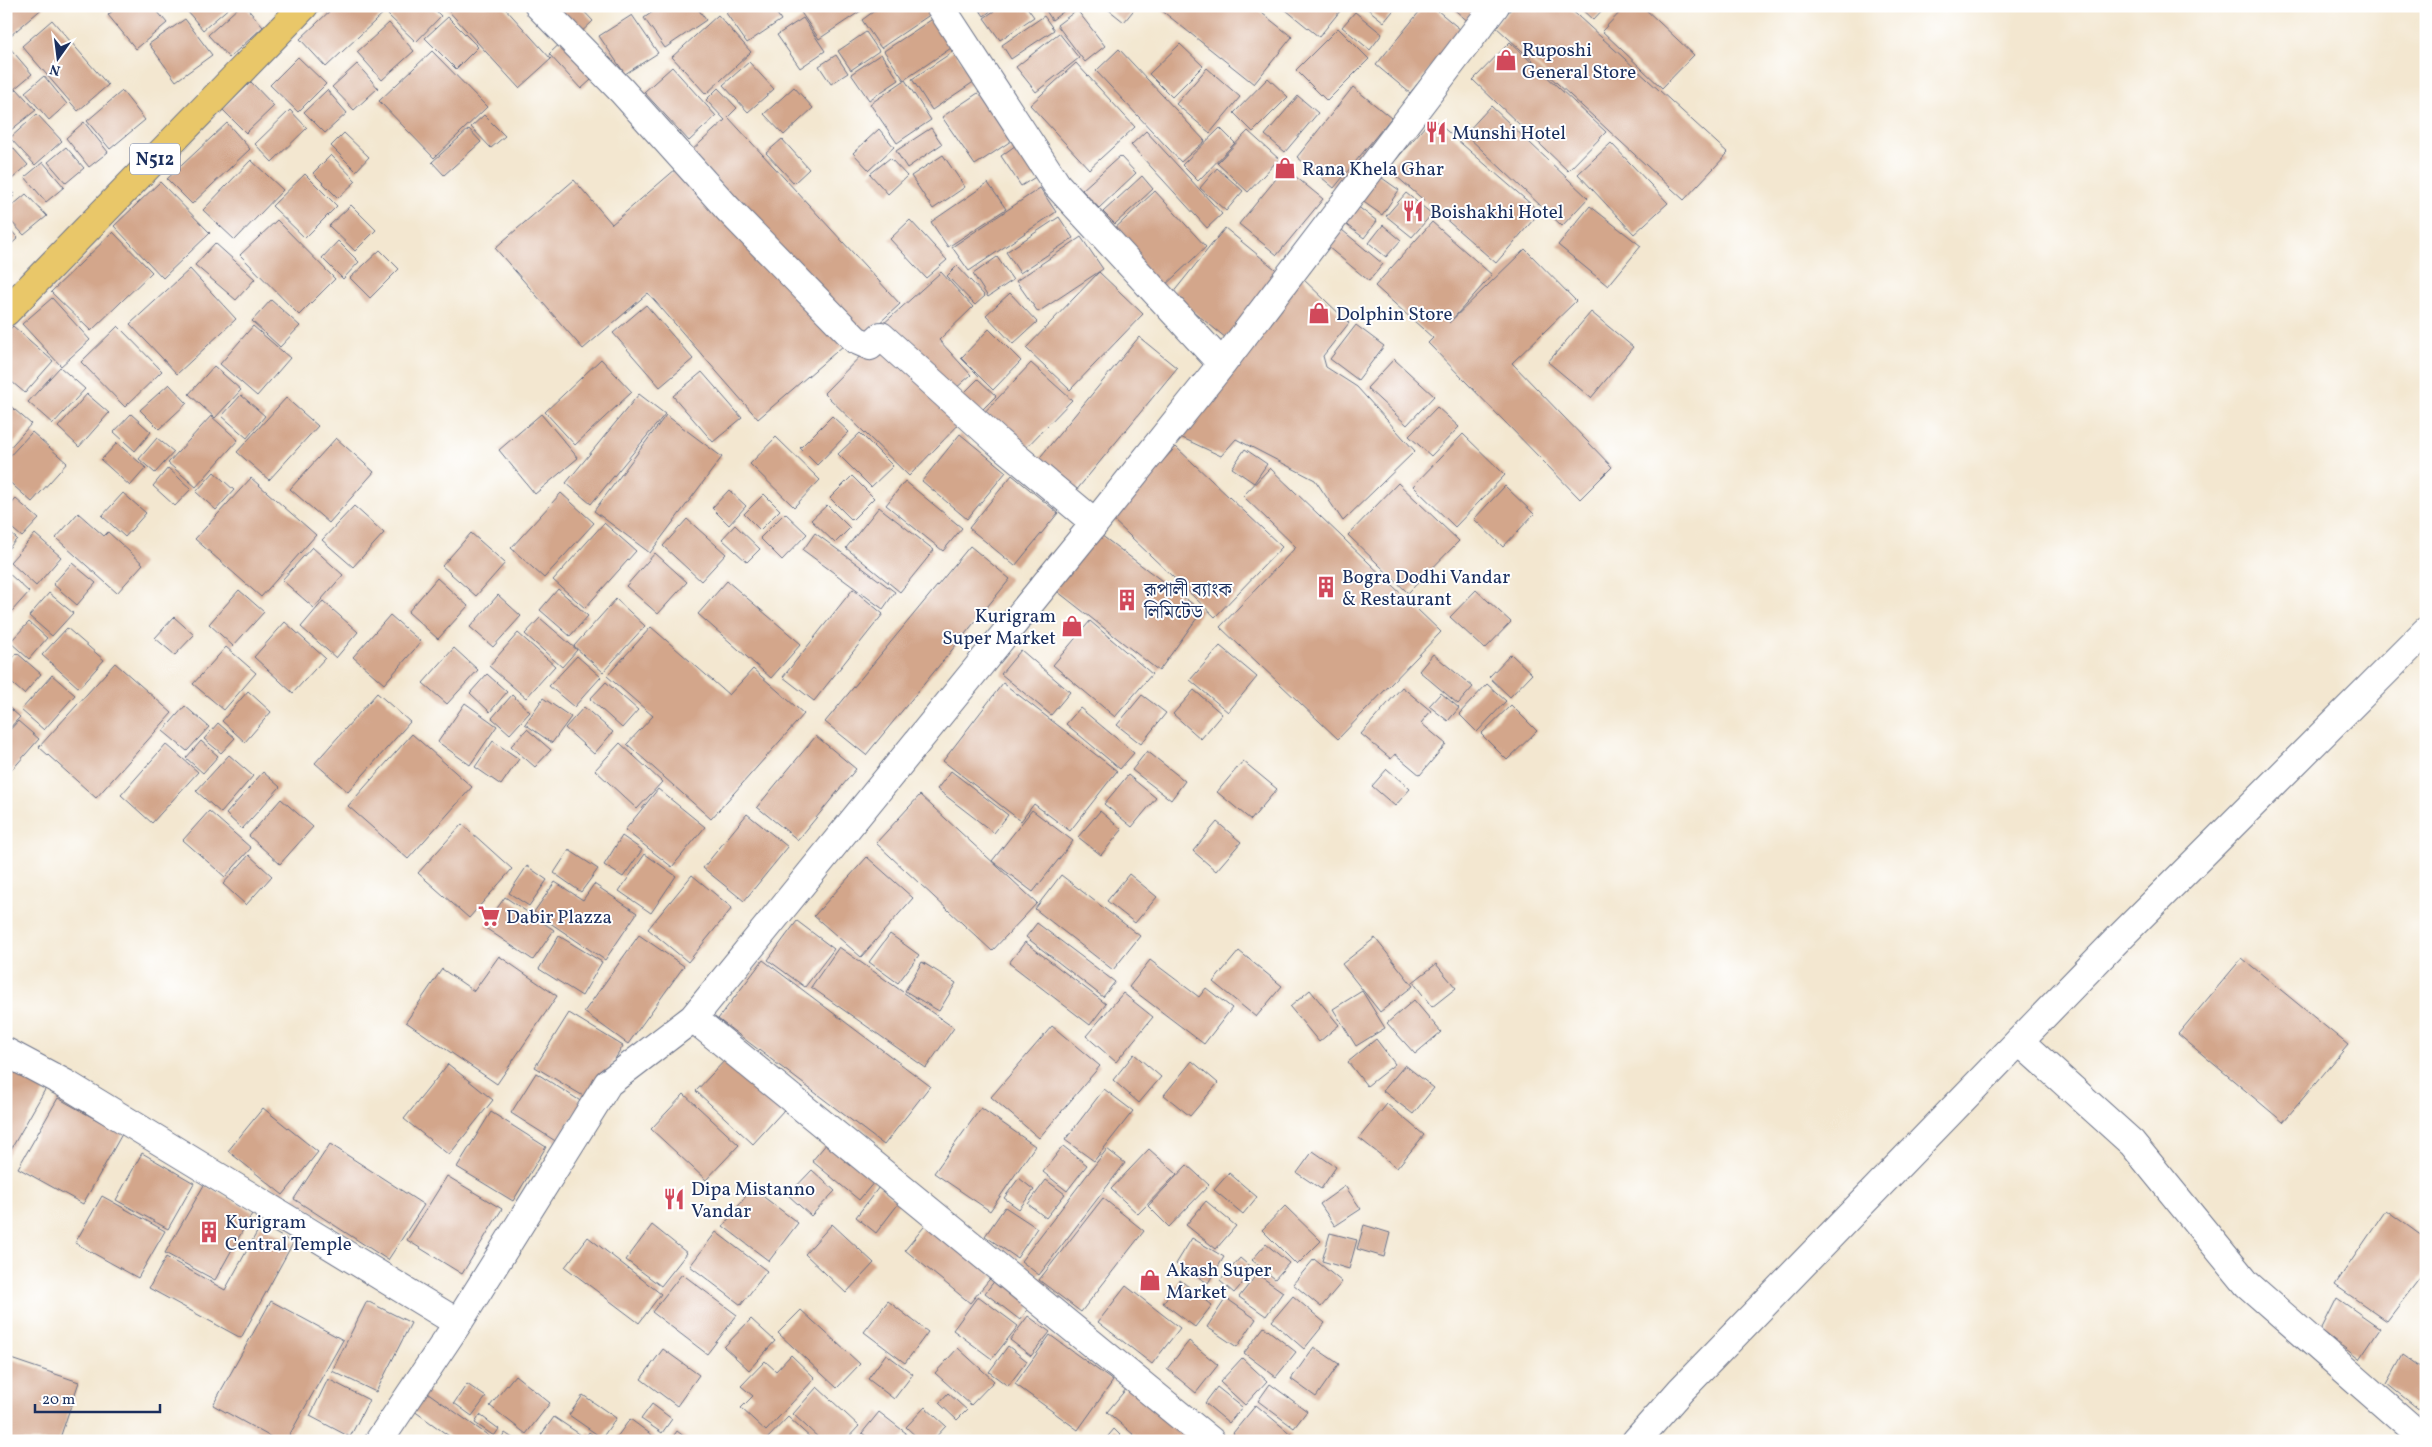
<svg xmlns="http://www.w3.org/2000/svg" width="2432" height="1447" font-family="Vollkorn,'Noto Serif Bengali',serif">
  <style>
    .building { fill: #d3a68b }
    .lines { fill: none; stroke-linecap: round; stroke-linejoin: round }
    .minor-casing { stroke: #676f86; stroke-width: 30 }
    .highway-casing { stroke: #676f86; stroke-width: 30 }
    .minor { stroke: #fff; stroke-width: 28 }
    .highway { stroke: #e9c769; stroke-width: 28 }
    .labels { text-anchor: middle; stroke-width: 4; stroke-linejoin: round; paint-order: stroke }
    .shield { fill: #fff; stroke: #5f6d8e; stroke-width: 1 }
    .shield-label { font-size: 18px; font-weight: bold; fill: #1b2f5e }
    .poi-label { font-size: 19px; fill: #1b2f5e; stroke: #fff; text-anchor: start }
  </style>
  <rect width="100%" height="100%" fill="#fff"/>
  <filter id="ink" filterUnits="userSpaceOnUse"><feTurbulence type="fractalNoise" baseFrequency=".02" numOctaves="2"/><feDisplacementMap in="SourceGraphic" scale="10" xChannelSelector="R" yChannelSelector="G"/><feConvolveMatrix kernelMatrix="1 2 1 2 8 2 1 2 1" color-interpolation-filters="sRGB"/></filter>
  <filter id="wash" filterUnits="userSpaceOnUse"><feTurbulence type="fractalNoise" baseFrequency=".0096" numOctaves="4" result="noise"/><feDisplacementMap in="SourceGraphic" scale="20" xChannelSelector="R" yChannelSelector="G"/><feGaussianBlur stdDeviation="1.12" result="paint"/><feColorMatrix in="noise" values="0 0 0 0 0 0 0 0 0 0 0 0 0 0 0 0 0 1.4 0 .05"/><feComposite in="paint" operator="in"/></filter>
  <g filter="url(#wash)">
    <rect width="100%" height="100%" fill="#f3e7d0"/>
    <g id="blocks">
      <path class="building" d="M6,6H45L10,36L6,31Z
        M118,6H153L167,23L136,49L108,15Z
        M183,6H231L203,30Z
        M240,6H245L263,27L229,58L208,35Z
        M335,6H391L326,67L300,39Z
        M398,6H431L441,16L416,42L388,15Z
        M444,6H503L551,59L519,88Z
        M569,6H579L593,21L575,38L557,17Z
        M661,6H696L706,20L665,48L644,18Z
        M736,6H772L781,20L747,43L726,13Z
        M807,6H868L819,39L800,11Z
        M881,6H929L934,12L881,48L862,20Z
        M977,6H997L984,16Z
        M1001,6H1026L1034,17L1000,40L984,18Z
        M1043,6H1071L1052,20Z
        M1104,6H1137L1124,22Z
        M1156,6H1253L1292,37L1254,84Z
        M1281,6H1344L1319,37Z
        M1364,6H1397L1384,22Z
        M1424,6H1432L1461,30L1410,93L1376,65Z
        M1450,6H1484L1470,23Z
        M1514,6H1567L1728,153L1684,200L1495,26Z
        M1578,6H1606L1593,20Z
        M1626,6H1642L1694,55L1662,88L1602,31Z
        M1077,10L1105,46L1085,62L1057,25Z
        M1355,12L1382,34L1370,50L1342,27Z
        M632,15L658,53L625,74L599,36Z
        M718,15L751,52L706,94L672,57Z
        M1044,16L1054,30L1011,59L1002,45Z
        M448,17L478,47L456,69L425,38Z
        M803,18L825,51L800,68L777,35Z
        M934,18L954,46L904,80L884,51Z
        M185,19L212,55L176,81L149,44Z
        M52,20L108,85L78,111L22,46Z
        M389,23L414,51L382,80L357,52Z
        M1338,28L1369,59L1327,101L1296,70Z
        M866,32L879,51L851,70L838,51Z
        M1059,33L1079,58L1036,92L1016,67Z
        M569,35L601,71L581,89L549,54Z
        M1510,42L1606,132L1568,171L1473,80Z
        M1180,44L1203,66L1172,97L1149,74Z
        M9,47L32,74L6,96V49Z
        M1119,49L1205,141L1181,162L1096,71Z
        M432,51L487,107L434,158L379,101Z
        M954,51L975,81L932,110L912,79Z
        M881,54L899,80L869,100L851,74Z
        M836,55L848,73L831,84L819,66Z
        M298,57L326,84L298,112L270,85Z
        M749,62L774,89L748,112L723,85Z
        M1076,63L1135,127L1089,169L1030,105Z
        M357,64L378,88L354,110L332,87Z
        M672,67L716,116L689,141L644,92Z
        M1207,68L1240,97L1210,133L1176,104Z
        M44,76L67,104L49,120L25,92Z
        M1268,78L1288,97L1253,132L1234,113Z
        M905,80L931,120L897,143L870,104Z
        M251,82L274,106L246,133L222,109Z
        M794,87L813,108L784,135L764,114Z
        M1353,87L1391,118L1334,188L1297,157Z
        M718,88L737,108L728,117L900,304L863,338L690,152L725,120L706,100Z
        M17,89L36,110L6,134V98Z
        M984,89L1017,137L975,165L942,117Z
        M327,90L347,113L325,133L304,112Z
        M122,91L145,120L110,149L87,121Z
        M1298,96L1318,113L1285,152L1265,135Z
        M1491,106L1588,198L1562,226L1465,134Z
        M290,110L307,128L272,162L255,144Z
        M37,114L62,141L35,165L10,138Z
        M484,115L505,136L491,148L471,127Z
        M1432,118L1540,212L1496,263L1388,169Z
        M84,122L108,152L89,167L66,138Z
        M227,123L250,149L192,204L167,179Z
        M931,128L942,144L907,168L896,151Z
        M1220,128L1235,143L1198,181L1182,165Z
        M469,129L481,142L444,175L432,162Z
        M879,129L894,147L869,170L853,153Z
        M1146,131L1222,214L1207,228L1131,145Z
        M1248,131L1279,159L1248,192L1217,163Z
        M344,133L369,157L356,171L331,146Z
        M782,139L809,169L794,183L766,153Z
        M6,140L28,165L12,179L6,173Z
        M1611,143L1668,203L1634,234L1578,174Z
        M1016,145L1037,176L1021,186L1001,156Z
        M66,147L84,168L66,183L48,162Z
        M331,155L356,181L338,198L313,173Z
        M943,155L965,187L933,209L911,176Z
        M1120,156L1136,173L1099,208L1082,190Z
        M890,158L907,176L888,194L870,174Z
        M251,160L283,190L235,240L203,210Z
        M43,162L64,187L46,202L25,177Z
        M684,162L728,207L843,346L758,419L648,293L583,349L495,248L574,180L612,224Z
        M1217,168L1243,191L1226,211L1200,188Z
        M1285,168L1323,199L1277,255L1239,224Z
        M1375,173L1399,190L1382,215L1358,198Z
        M305,174L337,206L305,238L272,206Z
        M1142,176L1153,189L1115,224L1103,212Z
        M160,182L210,233L163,278L114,226Z
        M988,183L1006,209L948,247L931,222Z
        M6,186L15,195L6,203Z
        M1040,188L1056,212L969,271L952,247Z
        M1155,191L1206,247L1162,288L1111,232Z
        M1406,193L1432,214L1412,237L1386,216Z
        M26,194L47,216L24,235L6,216V211Z
        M351,205L376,230L355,251L329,226Z
        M1357,206L1377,221L1364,238L1344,223Z
        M1590,206L1641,246L1608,286L1558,245Z
        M1059,217L1073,238L1020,273L1006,252Z
        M277,220L335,279L299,315L240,255Z
        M910,220L947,260L926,278L890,239Z
        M1432,222L1492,275L1449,323L1525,249L1576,301L1512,363L1612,467L1580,499L1428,343L1433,338L1375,286Z
        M6,225L18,238L6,249Z
        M1383,225L1401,240L1386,257L1369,243Z
        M1225,228L1280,273L1226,338L1172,294Z
        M1342,230L1383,264L1369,281L1328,247Z
        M113,232L152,272L91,331L51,292Z
        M1081,237L1103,269L1038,312L1016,281Z
        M338,241L359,262L343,279L322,258Z
        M215,243L255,279L236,300L195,265Z
        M380,250L399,269L370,298L350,278Z
        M997,257L1013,280L988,297L973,274Z
        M957,266L985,296L975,305L947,276Z
        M190,269L236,319L177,374L130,324Z
        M941,272L973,307L939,340L971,375L947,396L882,325Z
        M1099,272L1143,314L1070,390L1026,348Z
        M1301,277L1349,323L1323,356L1326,367L1357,387L1415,451L1343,521L1315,480L1236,439L1221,456L1174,434Z
        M1010,293L1037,322L1013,344L986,315Z
        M52,298L90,340L61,366L22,324Z
        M271,300L300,326L280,347L252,321Z
        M646,305L693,359L660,387L613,333Z
        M1591,312L1633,347L1591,398L1548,362Z
        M1356,325L1384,346L1358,380L1330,359Z
        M13,326L53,361L25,393L6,377V333Z
        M118,326L162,371L125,407L81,362Z
        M253,326L290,358L257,396L220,364Z
        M989,329L1021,361L993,390L961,358Z
        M883,333L964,419L909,476L824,393Z
        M1139,337L1177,368L1070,498L1032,467Z
        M601,359L632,392L575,445L545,412Z
        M1394,359L1434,396L1407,425L1367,388Z
        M1031,363L1072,400L1020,454L980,417Z
        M214,366L241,390L215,418L189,394Z
        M60,367L85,389L53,424L28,402Z
        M702,372L742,418L713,442L673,396Z
        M978,379L996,396L977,415L959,398Z
        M169,384L187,403L159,429L140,410Z
        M87,394L109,413L79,447L58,427Z
        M639,394L665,414L591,504L566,483Z
        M241,395L265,416L247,438L222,416Z
        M286,398L318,426L269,480L237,452Z
        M6,402L31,424L6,452Z
        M1437,407L1459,427L1431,456L1409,436Z
        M131,414L151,432L135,451L114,432Z
        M541,414L578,458L535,494L499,450Z
        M666,415L722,457L650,553L594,511Z
        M211,416L238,440L196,487L168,463Z
        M832,416L849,432L817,465L800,448Z
        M32,432L67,463L32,502L6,479V460Z
        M860,433L893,466L871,487L838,454Z
        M960,434L1006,472L967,519L922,481Z
        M1463,434L1505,475L1455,527L1413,486Z
        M776,437L820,480L794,507L750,464Z
        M157,438L174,452L155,473L139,459Z
        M336,438L374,472L329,523L290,489Z
        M117,443L146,468L130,486L101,460Z
        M1176,447L1282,547L1215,617L1109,516Z
        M1245,449L1267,464L1254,483L1232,468Z
        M168,468L191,489L175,506L153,486Z
        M1270,468L1441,632L1338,739L1220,627L1296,547L1243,496Z
        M214,472L234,490L216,510L196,492Z
        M1012,475L1058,513L1015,566L969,528Z
        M852,476L874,498L852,520L830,498Z
        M251,478L316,535L261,597L195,539Z
        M905,481L962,528L943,551L886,505Z
        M1398,483L1459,541L1408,593L1348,535Z
        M1505,486L1534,514L1503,547L1474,519Z
        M729,490L746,506L729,525L712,508Z
        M123,493L146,513L125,537L102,516Z
        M561,493L594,523L544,578L511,548Z
        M764,494L780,510L760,530L744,514Z
        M16,499L39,519L22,537L6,523V510Z
        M827,505L850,528L835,543L811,520Z
        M354,506L384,533L353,567L322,540Z
        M879,507L934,550L900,592L846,548Z
        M78,513L104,536L108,532L143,564L117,593L56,538Z
        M785,513L807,534L782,560L760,538Z
        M687,519L726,554L701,581L663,546Z
        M604,523L636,551L585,608L553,580Z
        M735,525L760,549L747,562L722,539Z
        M6,529L17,539L6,551Z
        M1097,532L1202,611L1159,671L1053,588Z
        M471,533L505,563L476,596L442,566Z
        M815,533L895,592L883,609L803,550Z
        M35,534L61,557L36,586L10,562Z
        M970,546L1010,579L866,755L825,722Z
        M312,547L343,575L314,608L282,580Z
        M655,553L687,582L658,614L626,586Z
        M72,563L96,583L77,605L53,584Z
        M6,571L29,592L12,611L6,606Z
        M437,578L468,606L438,639L408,612Z
        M727,581L801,644L771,678L698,614Z
        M558,589L588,616L570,636L540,610Z
        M853,589L883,614L814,701L783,677Z
        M239,590L264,612L233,646L209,624Z
        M1476,590L1511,622L1485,649L1450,617Z
        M49,593L73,613L52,636L29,616Z
        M498,595L521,616L493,647L470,627Z
        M616,599L645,626L603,672L574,646Z
        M323,601L358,632L336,658L301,627Z
        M390,615L421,642L384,684L353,657Z
        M174,617L194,635L175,655L155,638Z
        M540,618L577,650L562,667L525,634Z
        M1090,621L1152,674L1115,717L1053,665Z
        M29,622L47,638L29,659L10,642Z
        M285,622L325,658L293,693L254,657Z
        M651,627L729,695L753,669L804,714L711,819L627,744L653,716L607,676Z
        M67,628L104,660L79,688L42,655Z
        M518,633L555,666L526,698L489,666Z
        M1220,646L1257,677L1228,712L1190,680Z
        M226,647L256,673L224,710L193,684Z
        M454,648L478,670L447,704L423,683Z
        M1021,650L1070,692L1051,715L1001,674Z
        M17,653L41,674L24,694L6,678V666Z
        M1433,654L1473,687L1458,704L1419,671Z
        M1511,654L1532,674L1510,697L1489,677Z
        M577,656L601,677L574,707L549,686Z
        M115,663L172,713L96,798L39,747Z
        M487,674L507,692L490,712L470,693Z
        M52,675L75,695L44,730L21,710Z
        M606,682L638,710L622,728L590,699Z
        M1003,683L1117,771L1070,831L1034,804L1021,821L943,761Z
        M1487,684L1506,701L1477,732L1459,714Z
        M1402,687L1431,711L1421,723L1446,744L1420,775L1395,754L1391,759L1361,734Z
        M1194,690L1222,714L1201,739L1173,714Z
        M248,691L271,712L245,742L222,721Z
        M377,693L410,722L348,792L315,763Z
        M1441,693L1459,708L1448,721L1429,706Z
        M512,695L530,712L510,734L492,718Z
        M1142,695L1166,713L1141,744L1117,725Z
        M543,698L571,717L552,743L525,724Z
        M465,703L497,726L470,765L438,742Z
        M6,705L20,717L6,732Z
        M1511,705L1537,731L1507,760L1481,734Z
        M185,706L209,727L187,751L163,731Z
        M584,707L613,732L594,754L565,728Z
        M1080,708L1134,753L1120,769L1066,724Z
        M18,721L39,739L11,771L6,767V734Z
        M218,723L235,738L221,753L204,739Z
        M527,729L551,750L535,767L511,746Z
        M412,734L472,787L408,859L348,806Z
        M816,736L856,769L798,840L757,807Z
        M201,741L218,756L203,773L186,758Z
        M493,741L519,759L501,785L475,767Z
        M620,743L662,782L637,809L595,770Z
        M166,744L198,772L152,823L121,795Z
        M1147,751L1185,781L1171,800L1132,770Z
        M229,755L253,776L221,813L196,791Z
        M1243,761L1277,789L1251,820L1217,792Z
        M1387,769L1410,789L1395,806L1372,786Z
        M951,771L1008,815L994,833L937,789Z
        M263,772L280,787L242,829L226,814Z
        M1128,775L1156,798L1132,827L1104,804Z
        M658,789L705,827L672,867L625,830Z
        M920,795L1037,903L992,951L876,843Z
        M281,799L313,827L280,864L249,836Z
        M1032,810L1073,841L1033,892L992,861Z
        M209,811L251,848L225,877L183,840Z
        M1100,811L1122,830L1101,855L1078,837Z
        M747,814L788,847L744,901L703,868Z
        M1217,822L1241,842L1216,871L1193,851Z
        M462,824L512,869L469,918L418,873Z
        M622,836L642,850L623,877L604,865Z
        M569,850L598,869L581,892L554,873Z
        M645,854L676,876L651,913L619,891Z
        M249,855L272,876L246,905L223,884Z
        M867,857L913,898L861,957L814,916Z
        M527,866L547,880L529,906L509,893Z
        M1129,874L1157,897L1135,923L1107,901Z
        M692,875L732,908L688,962L648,929Z
        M1061,875L1140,936L1113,970L1035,909Z
        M555,882L583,900L594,884L637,913L605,960L534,912Z
        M505,897L554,930L533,960L484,927Z
        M797,921L834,949L805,987L768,960Z
        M1037,923L1115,982L1103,997L1026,937Z
        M890,934L919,955L898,983L869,962Z
        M639,935L684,966L628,1044L584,1012Z
        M559,936L602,962L582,996L539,969Z
        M1375,938L1413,986L1380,1012L1342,964Z
        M1025,942L1106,1004L1090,1025L1009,963Z
        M839,947L954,1028L926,1068L811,987Z
        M1239,951L1282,986L1256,1017L1213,982Z
        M499,956L557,996L497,1084L406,1022L442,969L474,991Z
        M2242,958L2348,1045L2283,1122L2178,1034Z
        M763,960L930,1086L884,1145L718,1019Z
        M1150,960L1199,997L1206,988L1232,1008L1204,1044L1129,987Z
        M922,962L956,983L939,1011L905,991Z
        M1436,964L1456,988L1432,1007L1413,982Z
        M1310,990L1339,1025L1319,1042L1290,1007Z
        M1362,991L1385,1028L1356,1046L1333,1009Z
        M1123,993L1153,1017L1116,1062L1086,1036Z
        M1414,1000L1441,1032L1415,1054L1387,1023Z
        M569,1013L623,1046L590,1100L535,1067Z
        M1052,1026L1100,1066L1039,1138L991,1097Z
        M1376,1039L1395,1064L1367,1086L1348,1062Z
        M1134,1054L1161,1077L1139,1103L1113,1080Z
        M727,1058L784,1110L753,1144L696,1091Z
        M1192,1061L1218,1083L1190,1116L1164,1095Z
        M448,1064L493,1100L449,1155L404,1119Z
        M1405,1065L1434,1088L1413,1114L1383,1091Z
        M6,1066L46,1088L6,1158Z
        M536,1073L582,1102L557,1142L511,1113Z
        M1104,1089L1133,1111L1094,1161L1065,1140Z
        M684,1094L739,1145L706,1180L651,1129Z
        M58,1098L122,1134L83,1204L18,1168Z
        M1387,1104L1424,1135L1397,1168L1359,1138Z
        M263,1108L318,1152L283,1195L228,1151Z
        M981,1108L1035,1146L990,1211L934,1173Z
        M491,1112L546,1147L513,1201L457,1167Z
        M828,1142L875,1181L859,1200L812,1161Z
        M330,1144L424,1205L388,1260L294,1199Z
        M1063,1146L1087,1165L1067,1191L1043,1172Z
        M1107,1149L1125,1163L1039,1275L1021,1261Z
        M1149,1149L1177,1174L1138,1214L1111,1189Z
        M1313,1151L1336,1167L1321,1189L1297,1173Z
        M142,1153L194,1183L168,1229L116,1200Z
        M1187,1165L1209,1185L1169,1227L1148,1206Z
        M812,1170L835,1191L811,1216L788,1195Z
        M1229,1173L1257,1197L1243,1214L1214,1190Z
        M447,1176L502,1209L462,1274L407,1240Z
        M1019,1178L1034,1190L1019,1209L1004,1198Z
        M1046,1180L1065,1194L1046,1218L1028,1204Z
        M204,1185L253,1212L215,1280L165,1253Z
        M1345,1186L1361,1209L1335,1226L1320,1204Z
        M879,1187L899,1203L876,1233L856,1217Z
        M752,1188L798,1223L769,1261L723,1226Z
        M102,1196L165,1231L138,1278L75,1243Z
        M1103,1198L1144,1231L1081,1312L1039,1280Z
        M1206,1201L1236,1226L1216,1249L1186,1225Z
        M1285,1206L1321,1241L1297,1265L1262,1230Z
        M1005,1207L1037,1228L1017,1258L985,1236Z
        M2386,1210L2426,1239V1270L2387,1321L2335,1285Z
        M928,1222L993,1275L970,1303L905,1250Z
        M832,1224L874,1263L846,1293L805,1254Z
        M261,1225L293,1243L241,1338L149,1288L166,1257L225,1290Z
        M652,1225L687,1253L661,1286L626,1260Z
        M1364,1225L1390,1233L1384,1257L1357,1249Z
        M716,1232L767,1271L741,1305L690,1266Z
        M1330,1233L1357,1240L1349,1269L1322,1261Z
        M588,1237L661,1294L639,1323L565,1267Z
        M1192,1238L1224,1257L1208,1283L1176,1264Z
        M1266,1244L1289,1263L1275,1279L1252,1260Z
        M1240,1258L1254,1270L1234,1293L1220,1281Z
        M1314,1259L1342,1282L1321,1307L1293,1284Z
        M682,1274L737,1315L707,1354L652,1312Z
        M1000,1274L1035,1300L1020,1320L985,1293Z
        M1257,1274L1283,1292L1266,1316L1239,1297Z
        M1180,1280L1212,1305L1195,1327L1163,1303Z
        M1126,1286L1180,1328L1152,1364L1098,1322Z
        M978,1296L1018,1326L992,1359L953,1330Z
        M1293,1296L1325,1323L1304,1349L1272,1321Z
        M1226,1298L1256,1319L1237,1347L1207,1327Z
        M2337,1298L2380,1328L2359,1359L2321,1330Z
        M271,1301L343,1340L286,1441H278L213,1405Z
        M367,1301L411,1323L376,1392L332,1371Z
        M888,1301L928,1332L905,1363L864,1332Z
        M801,1310L860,1364L837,1388L778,1333Z
        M1028,1316L1050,1332L1031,1356L1010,1340Z
        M751,1319L775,1341L749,1370L724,1347Z
        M1264,1327L1296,1352L1276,1377L1244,1353Z
        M1050,1335L1113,1381L1078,1430L1015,1384Z
        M1189,1341L1218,1365L1196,1393L1167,1369Z
        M1008,1346L1027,1361L1008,1386L989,1372Z
        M1314,1347L1339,1364L1316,1397L1291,1379Z
        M958,1348L994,1381L971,1405L935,1373Z
        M663,1349L699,1375L677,1406L641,1379Z
        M886,1354L913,1374L894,1399L868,1379Z
        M791,1355L815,1378L766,1431L741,1408L753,1396L741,1386L765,1361L776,1371Z
        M2403,1355L2426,1371V1415L2387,1384Z
        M8,1358L79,1382L59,1441H6V1364Z
        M1242,1358L1267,1381L1245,1405L1220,1382Z
        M515,1375L550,1403L526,1434L490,1406Z
        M328,1379L369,1400L350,1437L310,1416Z
        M1132,1382L1201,1441H1141L1107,1412Z
        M467,1384L486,1397L472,1416L454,1403Z
        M1270,1384L1307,1411L1294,1428L1258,1401Z
        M817,1387L859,1426L845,1441H822L793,1414Z
        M1217,1387L1242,1407L1229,1423L1205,1403Z
        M424,1390L496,1441H456L410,1408Z
        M948,1393L967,1410L957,1420L939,1403Z
        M583,1395L616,1418L602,1438L569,1415Z
        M652,1404L672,1419L662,1433L641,1419Z
        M1256,1405L1292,1435L1287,1441H1241L1233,1433Z
        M925,1407L946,1426L932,1441H921L906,1427Z
        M879,1412L906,1433L900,1441H872L862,1433Z
        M480,1415L499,1429L494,1436L475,1423Z
        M554,1417L581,1435L578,1441H549L541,1435Z
        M788,1417L814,1441H765Z
        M630,1419L660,1441H614Z
        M1114,1429L1126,1441H1104Z
        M677,1431L690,1441H670Z
        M589,1432L601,1441H583Z
        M505,1433L517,1441H500Z"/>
    </g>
  </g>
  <g filter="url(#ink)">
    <use href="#blocks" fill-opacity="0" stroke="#676f86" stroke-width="1"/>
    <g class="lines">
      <g class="minor-casing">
        <path id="minor" d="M539,6L622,91L728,209L856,340L870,346L881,336L998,442L1095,523
          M940,6L1057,185L1222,364
          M2019,1041L2132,1143L2247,1284L2426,1441
          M6,1052L66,1084L458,1323L379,1441
          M458,1323L608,1083L693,1018
          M1211,1441L693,1018L1095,523L1222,364L1495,6
          M1636,1441L1681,1390L2117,940L2426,631"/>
      </g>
      <g class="highway-casing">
        <path id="highway" d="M6,312L304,6"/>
      </g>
      <use href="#minor" class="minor"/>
      <use href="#highway" class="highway"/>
    </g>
  </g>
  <defs>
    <g id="shop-bare" transform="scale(1.725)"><path d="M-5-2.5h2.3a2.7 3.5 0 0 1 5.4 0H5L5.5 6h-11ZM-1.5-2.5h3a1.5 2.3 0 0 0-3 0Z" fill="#d1495b" stroke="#fff" stroke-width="2.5" paint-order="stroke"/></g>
    <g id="restaurant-bare" transform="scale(1.725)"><path d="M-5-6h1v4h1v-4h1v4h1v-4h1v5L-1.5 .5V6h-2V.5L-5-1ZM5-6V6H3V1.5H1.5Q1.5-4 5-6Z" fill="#d1495b" stroke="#fff" stroke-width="2.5" paint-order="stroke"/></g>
    <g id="building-bare" transform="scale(1.725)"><path d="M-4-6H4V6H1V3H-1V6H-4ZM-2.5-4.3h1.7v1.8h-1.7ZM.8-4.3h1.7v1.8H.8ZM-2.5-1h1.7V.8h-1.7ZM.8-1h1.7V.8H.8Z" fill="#d1495b" stroke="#fff" stroke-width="2.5" paint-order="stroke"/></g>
    <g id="supermarket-bare" transform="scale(1.725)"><path d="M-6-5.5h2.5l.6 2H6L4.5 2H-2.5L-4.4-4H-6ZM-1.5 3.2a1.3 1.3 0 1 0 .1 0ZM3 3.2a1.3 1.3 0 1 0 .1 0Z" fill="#d1495b" stroke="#fff" stroke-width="2.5" paint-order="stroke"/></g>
  </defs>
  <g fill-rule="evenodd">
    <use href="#shop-bare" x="1506" y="60"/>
    <use href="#restaurant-bare" x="1436" y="132"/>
    <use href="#shop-bare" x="1285" y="168"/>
    <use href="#restaurant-bare" x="1413" y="211"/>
    <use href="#shop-bare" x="1319" y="313"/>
    <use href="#building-bare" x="1326" y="587"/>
    <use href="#building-bare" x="1127" y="600"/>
    <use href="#shop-bare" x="1072" y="626"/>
    <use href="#supermarket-bare" x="489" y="916"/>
    <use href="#restaurant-bare" x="674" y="1199"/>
    <use href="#building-bare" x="209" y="1232"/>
    <use href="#shop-bare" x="1150" y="1280"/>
  </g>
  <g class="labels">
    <rect class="shield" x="130" y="143.5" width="50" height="31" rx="4"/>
    <g class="shield-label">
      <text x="155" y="165">N512</text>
    </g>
    <g class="poi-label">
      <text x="1522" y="56">Ruposhi<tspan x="1522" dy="22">General Store</tspan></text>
      <text x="1452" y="139">Munshi Hotel</text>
      <text x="1302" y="175">Rana Khela Ghar</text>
      <text x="1430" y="218">Boishakhi Hotel</text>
      <text x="1336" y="320">Dolphin Store</text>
      <text x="1342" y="583">Bogra Dodhi Vandar<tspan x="1342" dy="22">&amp; Restaurant</tspan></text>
      <text x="1144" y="596">রূপালী ব্যাংক<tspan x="1144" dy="22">লিমিটেড</tspan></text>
      <text x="1056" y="622" text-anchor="end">Kurigram<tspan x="1056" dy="22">Super Market</tspan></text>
      <text x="506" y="923">Dabir Plazza</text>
      <text x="691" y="1195">Dipa Mistanno<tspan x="691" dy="22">Vandar</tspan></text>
      <text x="225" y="1228">Kurigram<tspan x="225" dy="22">Central Temple</tspan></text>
      <text x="1166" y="1276">Akash Super<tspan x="1166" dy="22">Market</tspan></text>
    </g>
  </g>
  <rect width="2432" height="1447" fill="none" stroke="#fff" stroke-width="25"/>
  <g transform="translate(58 58) rotate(194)" stroke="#ffffff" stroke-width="4" paint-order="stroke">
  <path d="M0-4L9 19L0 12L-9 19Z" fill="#1b2f5e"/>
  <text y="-8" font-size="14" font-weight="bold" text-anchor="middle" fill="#1b2f5e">N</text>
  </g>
  <path d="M35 1404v8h125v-8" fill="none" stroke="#1b2f5e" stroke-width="2.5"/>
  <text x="42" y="1404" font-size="15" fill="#1b2f5e" stroke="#ffffff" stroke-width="4" paint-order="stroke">20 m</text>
</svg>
